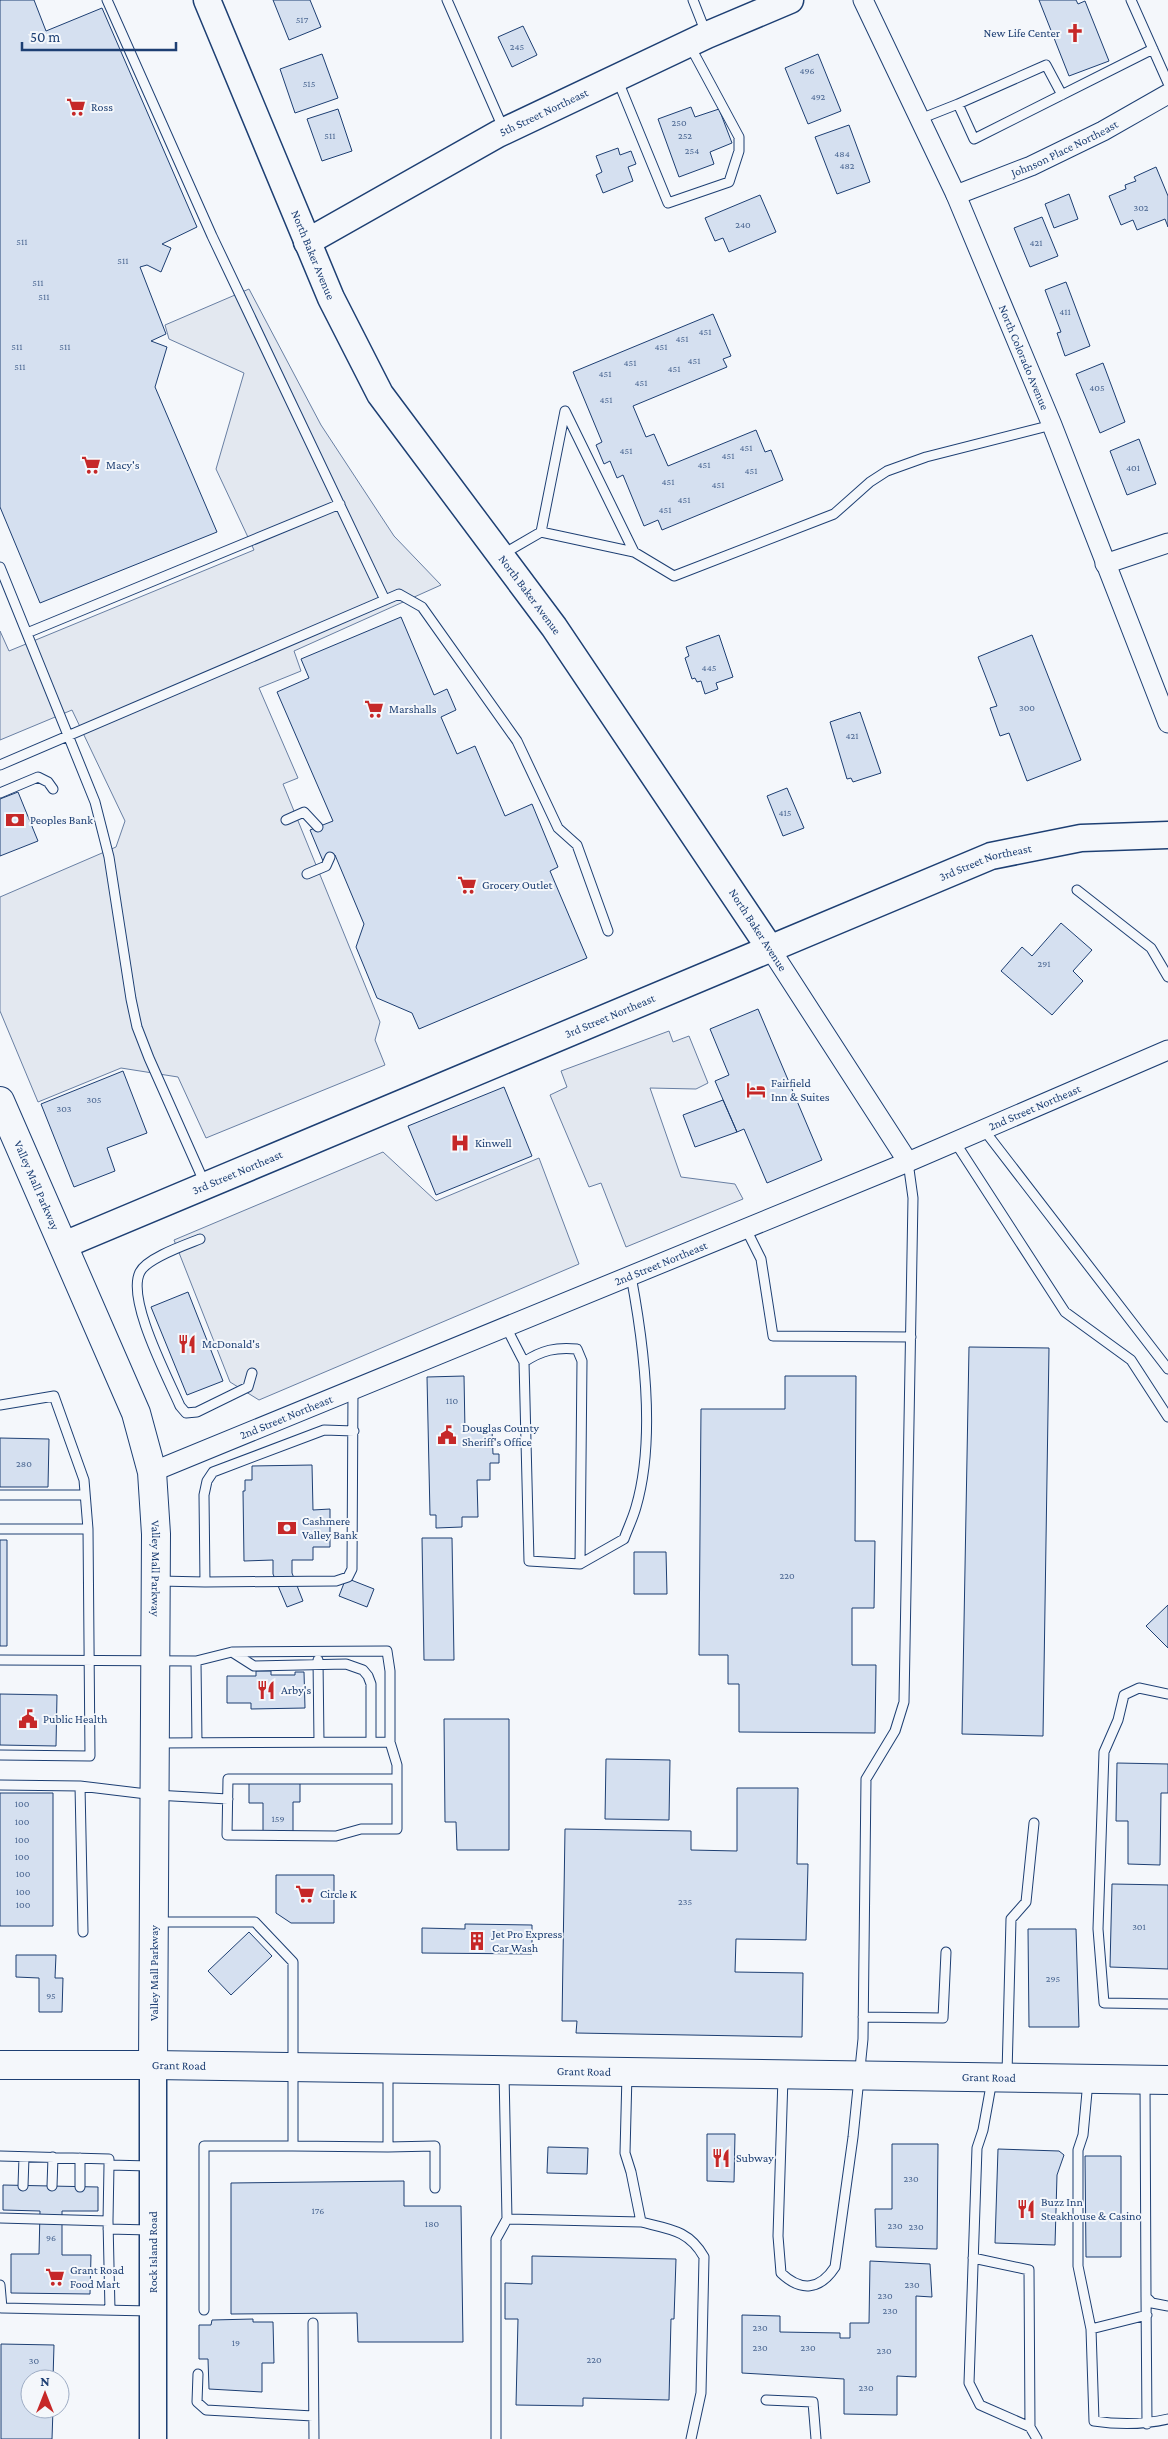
<svg xmlns="http://www.w3.org/2000/svg" width="1168" height="2439" font-family="'Crimson Pro',serif">
  <style>
    .parking { fill: #e3e8f0; stroke: #687fa3 }
    .building { fill: #d5e0f0; stroke: #1d3f73 }
    .lines { fill: none; stroke-linecap: round; stroke-linejoin: round }
    .lane-casing { stroke: #1d3f73; stroke-width: 11 }
    .street-casing { stroke: #1d3f73; stroke-width: 21 }
    .secondary-casing { stroke: #1d3f73; stroke-width: 29 }
    .primary-casing { stroke: #1d3f73; stroke-width: 30 }
    .lane { stroke: #f4f7fb; stroke-width: 9 }
    .street { stroke: #f4f7fb; stroke-width: 19 }
    .secondary { stroke: #f4f7fb; stroke-width: 26 }
    .primary { stroke: #f4f7fb; stroke-width: 28 }
    .labels { text-anchor: middle; stroke-width: 4; stroke-linejoin: round; paint-order: stroke }
    .number-label { font-size: 10px; fill: #4b6792 }
    .poi-label { font-size: 12px; fill: #1d3f73; stroke: #f4f7fb; text-anchor: start }
    .street-label { font-size: 12px; fill: #1d3f73; stroke: #f4f7fb }
  </style>
  <rect width="100%" height="100%" fill="#f4f7fb"/>
  <path class="parking" d="M249,289L321,425L394,536L441,585L294,651L301,671L259,688L298,778L283,784L380,1022L375,1040L385,1065L206,1138L178,1077L121,1068L38,1102L0,1011V897L116,847L125,821L72,710L0,740V631L9,651L254,550L216,469L244,373L169,339L165,325Z
    M669,1031L673,1042L689,1036L708,1083L696,1089L650,1088L681,1177L735,1184L743,1199L626,1247L601,1183L589,1187L550,1095L567,1087L561,1071Z
    M383,1152L436,1201L539,1158L579,1264L259,1400L230,1382L174,1240Z"/>
  <path class="building" d="M0,0H34L46,31L102,8L197,227L162,244L171,248L161,272L147,265L140,267L166,334L151,341L167,347L155,387L217,532L40,603L0,507Z
    M273,0H310L321,27L289,40Z
    M1039,0H1076L1078,4L1085,1L1109,61L1069,76Z
    M523,26L537,55L512,67L498,37Z
    M322,54L338,98L295,113L280,69Z
    M818,54L841,111L808,124L785,68Z
    M691,107L695,117L719,109L732,143L710,152L714,164L679,177L658,119Z
    M338,109L352,151L322,161L307,119Z
    M849,125L870,182L837,194L815,137Z
    M618,148L620,155L631,151L636,164L628,167L633,181L603,193L596,175L602,172L596,156Z
    M1156,167L1168,196V227L1165,219L1137,230L1133,220L1121,225L1109,196L1126,189L1125,185L1136,181L1134,177Z
    M1069,194L1078,219L1054,228L1045,204Z
    M760,195L776,232L729,252L723,238L715,241L705,218Z
    M1042,217L1058,256L1030,267L1014,228Z
    M1066,282L1090,346L1065,356L1057,333L1061,332L1045,290Z
    M713,314L731,356L723,359L727,367L633,406L646,437L654,434L668,466L756,430L765,452L771,450L783,480L662,530L658,520L644,526L623,475L617,478L610,461L604,464L596,445L602,442L573,372Z
    M1103,363L1125,422L1100,433L1076,374Z
    M1139,439L1156,484L1127,495L1110,451Z
    M401,617L434,695L447,689L456,710L441,717L457,754L475,746L505,816L532,804L558,867L550,871L587,958L419,1029L412,1013L377,998L356,947L364,924L335,855L323,861L310,830L333,821L277,692L309,678L301,659Z
    M719,635L733,677L716,683L718,689L705,694L701,681L697,682L695,678L692,679L685,658L689,656L686,647Z
    M1032,635L1081,760L1027,781L1009,733L1000,736L990,708L997,706L978,657Z
    M860,712L881,773L853,782L851,778L847,779L830,722Z
    M787,788L804,828L783,836L767,796Z
    M18,792L38,841L0,856V799Z
    M1061,923L1092,950L1073,971L1083,981L1052,1015L1001,971L1022,947L1032,956Z
    M758,1009L822,1160L767,1183L744,1129L737,1132L715,1081L729,1075L710,1029Z
    M123,1071L147,1133L107,1148L115,1171L74,1187L41,1104Z
    M504,1087L532,1156L436,1195L408,1126Z
    M723,1100L737,1132L695,1147L683,1115Z
    M188,1292L223,1381L187,1395L151,1307Z
    M969,1347L1049,1348L1043,1736L962,1734Z
    M464,1376L465,1431L492,1430L493,1454H499V1463H490V1480H477L478,1517H462V1527L436,1528V1515H430L427,1377Z
    M785,1376H856L855,1541H875L874,1608H852V1665H876L875,1733L739,1732V1684H728V1655H699L701,1409H785Z
    M0,1438L49,1439L48,1487H0Z
    M312,1465L313,1510L330,1509V1547H313V1560H292V1573L303,1601L287,1607L273,1574V1560L244,1561L243,1491H245V1480H252V1466Z
    M422,1538H452L454,1660H424Z
    M0,1540H7V1646H0Z
    M634,1552H666L667,1594H634Z
    M346,1578L374,1589L367,1607L339,1596Z
    M1168,1605V1648L1146,1626Z
    M256,1671H271V1675H295V1672H304L305,1708L251,1709V1703H227V1676H256Z
    M0,1694L57,1695L56,1746L0,1745Z
    M444,1719H509V1850H457L456,1822H445Z
    M606,1759L670,1760L669,1820L605,1819Z
    M1117,1763L1168,1764V1793H1161L1160,1865L1128,1864V1821H1116Z
    M300,1782V1802H293V1833H263V1803H249V1783Z
    M737,1788H798L797,1864H808L806,1940L736,1939L735,1972L803,1973L802,2037L576,2033L577,2021H562L565,1829L691,1831V1850L737,1851Z
    M0,1793H53V1926H0Z
    M276,1875H334V1923H291L276,1913Z
    M1112,1884L1168,1885V1969L1110,1967Z
    M465,1924L532,1925V1954L422,1953V1928L465,1929Z
    M1028,1929H1076L1079,2027H1029Z
    M249,1932L272,1956L231,1995L208,1971Z
    M16,1955H56L55,1978H63L62,2012H39V1978L16,1977Z
    M707,2134H735L734,2182L707,2181Z
    M892,2144H938L937,2249L876,2247L875,2209H892Z
    M548,2147L588,2148L587,2174L547,2173Z
    M998,2149L1059,2151L1064,2155L1057,2175L1055,2245L995,2243Z
    M1085,2156H1121V2257H1086Z
    M404,2181V2206H461L463,2342H358L357,2313L231,2314V2183Z
    M3,2185L98,2187V2211H62V2255H91L90,2294L11,2293V2254H39L40,2211L3,2210Z
    M532,2256L676,2259L674,2319H671L669,2400L583,2398V2406L516,2405L518,2319H505V2283L532,2284Z
    M870,2261L930,2264L932,2297L916,2296V2377L897,2376V2415L844,2414V2379L742,2373V2315L780,2316V2332L840,2333V2338H850V2323H869Z
    M253,2319V2322H273L274,2363H262V2392L209,2389L208,2359H199V2325H211L212,2320Z
    M1,2344L54,2345L53,2379H30V2409H53L52,2439H1Z"/>
  <g class="lines">
    <g class="lane-casing">
      <path id="lane" d="M107,0L212,236L385,600
        M447,0L504,130
        M693,0L706,33
        M1131,0L1168,83
        M618,81L668,203L729,182L739,151V137L690,46
        M958,104L1046,65L1062,95
        M920,119L958,104L974,139L1153,49
        M541,532L634,552
        M503,554L541,532L565,411L634,552L674,576L834,514L870,482L887,471L926,457L1052,425
        M0,567L95,802L109,857L131,999L137,1027L149,1058L205,1184
        M27,633L340,504
        M0,765L399,594L422,607L517,741L558,828L577,845L608,931
        M0,793L38,777L48,782L53,789
        M286,820L304,812L318,827
        M307,874L326,866L330,857
        M1077,890L1151,948L1168,977
        M984,1130L1168,1369
        M955,1142L1065,1312L1131,1360L1168,1417
        M746,1229L761,1259L773,1336L911,1337
        M200,1239C185,1245 147,1258 140,1272C126,1299 168,1378 180,1406L186,1413L197,1412L248,1387L252,1373
        M506,1327L524,1362L529,1561L580,1564L624,1539C628,1528 633,1518 636,1507C656,1439 644,1345 631,1276
        M524,1362C542,1350 556,1347 577,1349L582,1361L580,1564
        M0,1405L54,1396L84,1480L88,1529H0
        M0,1495H85
        M159,1581L205,1582L204,1495L207,1481L213,1472L316,1433L324,1430L354,1431
        M205,1582L336,1581L348,1577L352,1569L353,1390
        M232,1652L254,1666L346,1664L363,1670L368,1676L371,1684V1742
        M0,1660L196,1661L232,1652L387,1651L390,1671V1742L158,1743
        M318,1660L319,1742
        M196,1661L197,1743
        M1168,1694L1139,1688L1124,1695L1118,1720L1104,1752L1098,1929L1104,2003L1168,2004
        M390,1742L397,1765V1779
        M0,1755L90,1756L88,1529
        M228,1779H397V1829H361L336,1836L227,1835Z
        M0,1785L80,1786L155,1795L228,1799
        M80,1786L83,1932
        M157,1922H255L293,1962V2146H204V2310
        M863,2017L943,2018L946,1952
        M504,2073L507,2219L641,2222L631,2172L625,2153L627,2074
        M1007,2074L1011,1919L1026,1902L1034,1823
        M783,2077L778,2236L781,2273C801,2292 820,2290 835,2267L853,2137L863,2039L866,1779L895,1731L904,1702L913,1198L908,1162
        M992,2080L983,2130L977,2148L969,2383L980,2405L1030,2427L1037,2439
        M1088,2081L1083,2135L1078,2150V2266L1091,2329L1094,2421C1120,2425 1142,2425 1168,2419
        M1145,2082L1146,2297L1152,2303L1168,2306
        M293,2146L388,2147V2072
        M388,2147L435,2146V2188
        M0,2156L109,2159V2165L108,2221L0,2218
        M80,2158V2187
        M109,2165L150,2166
        M23,2186L24,2157
        M52,2186L53,2157
        M108,2221L110,2310
        M641,2222C669,2229 689,2230 704,2257L701,2393L691,2439
        M108,2229L150,2230
        M973,2258L1029,2270L1030,2427
        M0,2285L2,2308L151,2311
        M1146,2297L1147,2424
        M313,2323L314,2439
        M1091,2329L1147,2315
        M198,2374L197,2402L206,2410L313,2416
        M766,2400L813,2402L816,2439
        M496,2439V2239L507,2219"/>
    </g>
    <g class="street-casing">
      <g id="street">
        <path id="s1" d="M863,0L956,195L1052,425L1168,723"/>
        <path id="s2" d="M956,195L1031,166L1103,131L1168,94"/>
        <path d="M1105,564L1168,543"/>
        <path d="M771,950L908,1162"/>
        <path id="s3" d="M152,1472L908,1162L1168,1050"/>
      </g>
    </g>
    <g class="secondary-casing">
      <g id="secondary">
        <path id="s4" d="M207,0L331,298L380,394L554,627L771,950"/>
        <path id="s5" d="M307,242L498,134L707,35L790,0"/>
        <path id="s6" d="M64,1245L991,856L1081,838L1168,835"/>
        <path d="M153,2065V2439"/>
      </g>
    </g>
    <g class="primary-casing">
      <g id="primary">
        <path id="s7" d="M0,1101L136,1413L152,1472L156,1534L153,2065"/>
        <path id="s8" d="M0,2065H153L1168,2080"/>
      </g>
    </g>
    <use href="#lane" class="lane"/>
    <use href="#street" class="street"/>
    <use href="#secondary" class="secondary"/>
    <use href="#primary" class="primary"/>
  </g>
  <defs>
    <g id="church-bare" transform="scale(1.5)"><path d="M-1.2-6h2.4v3.5h3.3v2.4h-3.3V6h-2.4V-.1h-3.3v-2.4h3.3Z" fill="#c62828" stroke="#f4f7fb" stroke-width="2.5" paint-order="stroke"/></g>
    <g id="supermarket-bare" transform="scale(1.5)"><path d="M-6-5.5h2.5l.6 2H6L4.5 2H-2.5L-4.4-4H-6ZM-1.5 3.2a1.3 1.3 0 1 0 .1 0ZM3 3.2a1.3 1.3 0 1 0 .1 0Z" fill="#c62828" stroke="#f4f7fb" stroke-width="2.5" paint-order="stroke"/></g>
    <g id="bank-bare" transform="scale(1.5)"><path d="M-6-4H6V4H-6ZM0-2.3a2.3 2.3 0 1 0 0 4.6a2.3 2.3 0 1 0 0-4.6Z" fill="#c62828" stroke="#f4f7fb" stroke-width="2.5" paint-order="stroke"/></g>
    <g id="hotel-bare" transform="scale(1.5)"><path d="M-6-4.5h1.5V1H6V5H4.5V3h-9V5H-6ZM-4 0a1.8 1.8 0 1 1 3.6 0ZM.5 0V-2.5h3Q6-2.5 6 0Z" fill="#c62828" stroke="#f4f7fb" stroke-width="2.5" paint-order="stroke"/></g>
    <g id="hospital-bare" transform="scale(1.5)"><path d="M-5-5h3v3.5h4V-5h3V5h-3V1.5h-4V5h-3Z" fill="#c62828" stroke="#f4f7fb" stroke-width="2.5" paint-order="stroke"/></g>
    <g id="restaurant-bare" transform="scale(1.5)"><path d="M-5-6h1v4h1v-4h1v4h1v-4h1v5L-1.5 .5V6h-2V.5L-5-1ZM5-6V6H3V1.5H1.5Q1.5-4 5-6Z" fill="#c62828" stroke="#f4f7fb" stroke-width="2.5" paint-order="stroke"/></g>
    <g id="civic-bare" transform="scale(1.5)"><path d="M-.6-6.5H3V-4.5H.6V-3L4-1V1h2V6H-6V1h2V-1L-.6-3ZM-1.2 2.5V6h2.4V2.5Z" fill="#c62828" stroke="#f4f7fb" stroke-width="2.5" paint-order="stroke"/></g>
    <g id="building-bare" transform="scale(1.5)"><path d="M-4-6H4V6H1V3H-1V6H-4ZM-2.5-4.3h1.7v1.8h-1.7ZM.8-4.3h1.7v1.8H.8ZM-2.5-1h1.7V.8h-1.7ZM.8-1h1.7V.8H.8Z" fill="#c62828" stroke="#f4f7fb" stroke-width="2.5" paint-order="stroke"/></g>
  </defs>
  <g fill-rule="evenodd">
    <use href="#church-bare" x="1075" y="33"/>
    <use href="#supermarket-bare" x="76" y="107"/>
    <use href="#supermarket-bare" x="91" y="465"/>
    <use href="#supermarket-bare" x="374" y="709"/>
    <use href="#bank-bare" x="15" y="820"/>
    <use href="#supermarket-bare" x="467" y="885"/>
    <use href="#hotel-bare" x="756" y="1090"/>
    <use href="#hospital-bare" x="460" y="1143"/>
    <use href="#restaurant-bare" x="187" y="1344"/>
    <use href="#civic-bare" x="447" y="1435"/>
    <use href="#bank-bare" x="287" y="1528"/>
    <use href="#restaurant-bare" x="266" y="1690"/>
    <use href="#civic-bare" x="28" y="1719"/>
    <use href="#supermarket-bare" x="305" y="1894"/>
    <use href="#building-bare" x="477" y="1941"/>
    <use href="#restaurant-bare" x="721" y="2158"/>
    <use href="#restaurant-bare" x="1026" y="2209"/>
    <use href="#supermarket-bare" x="55" y="2277"/>
  </g>
  <g class="labels">
    <g class="number-label">
      <text x="302" y="23">517</text>
      <text x="517" y="50">245</text>
      <text x="807" y="74">496</text>
      <text x="309" y="87">515</text>
      <text x="818" y="100">492</text>
      <text x="679" y="126">250</text>
      <text x="330" y="139">511</text>
      <text x="685" y="139">252</text>
      <text x="692" y="154">254</text>
      <text x="842" y="157">484</text>
      <text x="847" y="169">482</text>
      <text x="1141" y="211">302</text>
      <text x="743" y="228">240</text>
      <text x="22" y="245">511</text>
      <text x="1036" y="246">421</text>
      <text x="123" y="264">511</text>
      <text x="38" y="286">511</text>
      <text x="44" y="300">511</text>
      <text x="1065" y="315">411</text>
      <text x="705" y="335">451</text>
      <text x="682" y="342">451</text>
      <text x="17" y="350">511</text>
      <text x="65" y="350">511</text>
      <text x="661" y="350">451</text>
      <text x="694" y="364">451</text>
      <text x="630" y="366">451</text>
      <text x="20" y="370">511</text>
      <text x="674" y="372">451</text>
      <text x="605" y="377">451</text>
      <text x="641" y="386">451</text>
      <text x="1097" y="391">405</text>
      <text x="606" y="403">451</text>
      <text x="746" y="451">451</text>
      <text x="626" y="454">451</text>
      <text x="728" y="459">451</text>
      <text x="704" y="468">451</text>
      <text x="1133" y="471">401</text>
      <text x="751" y="474">451</text>
      <text x="668" y="485">451</text>
      <text x="718" y="488">451</text>
      <text x="684" y="503">451</text>
      <text x="665" y="513">451</text>
      <text x="709" y="671">445</text>
      <text x="1027" y="711">300</text>
      <text x="852" y="739">421</text>
      <text x="785" y="816">415</text>
      <text x="1044" y="967">291</text>
      <text x="94" y="1103">305</text>
      <text x="64" y="1112">303</text>
      <text x="452" y="1404">110</text>
      <text x="24" y="1467">280</text>
      <text x="787" y="1579">220</text>
      <text x="22" y="1807">100</text>
      <text x="278" y="1822">159</text>
      <text x="22" y="1825">100</text>
      <text x="22" y="1843">100</text>
      <text x="22" y="1860">100</text>
      <text x="23" y="1877">100</text>
      <text x="23" y="1895">100</text>
      <text x="685" y="1905">235</text>
      <text x="23" y="1908">100</text>
      <text x="1139" y="1930">301</text>
      <text x="1053" y="1982">295</text>
      <text x="51" y="1999">95</text>
      <text x="911" y="2182">230</text>
      <text x="318" y="2214">176</text>
      <text x="432" y="2227">180</text>
      <text x="895" y="2229">230</text>
      <text x="916" y="2230">230</text>
      <text x="51" y="2241">96</text>
      <text x="912" y="2288">230</text>
      <text x="885" y="2299">230</text>
      <text x="890" y="2314">230</text>
      <text x="760" y="2331">230</text>
      <text x="236" y="2346">19</text>
      <text x="760" y="2351">230</text>
      <text x="808" y="2351">230</text>
      <text x="884" y="2354">230</text>
      <text x="594" y="2363">220</text>
      <text x="34" y="2364">30</text>
      <text x="866" y="2391">230</text>
    </g>
    <g class="poi-label">
      <text x="1060" y="37" text-anchor="end">New Life Center</text>
      <text x="91" y="111">Ross</text>
      <text x="106" y="469">Macy's</text>
      <text x="389" y="713">Marshalls</text>
      <text x="30" y="824">Peoples Bank</text>
      <text x="482" y="889">Grocery Outlet</text>
      <text x="771" y="1087">Fairfield<tspan x="771" dy="14">Inn &amp; Suites</tspan></text>
      <text x="475" y="1147">Kinwell</text>
      <text x="202" y="1348">McDonald's</text>
      <text x="462" y="1432">Douglas County<tspan x="462" dy="14">Sheriff's Office</tspan></text>
      <text x="302" y="1525">Cashmere<tspan x="302" dy="14">Valley Bank</tspan></text>
      <text x="281" y="1694">Arby's</text>
      <text x="43" y="1723">Public Health</text>
      <text x="320" y="1898">Circle K</text>
      <text x="492" y="1938">Jet Pro Express<tspan x="492" dy="14">Car Wash</tspan></text>
      <text x="736" y="2162">Subway</text>
      <text x="1041" y="2206">Buzz Inn<tspan x="1041" dy="14">Steakhouse &amp; Casino</tspan></text>
      <text x="70" y="2274">Grant Road<tspan x="70" dy="14">Food Mart</tspan></text>
    </g>
    <g class="street-label">
      <text dy="4" stroke="none"><textPath href="#s5" startOffset="270">5th Street Northeast</textPath></text>
      <text dy="4" stroke="none"><textPath href="#s2" startOffset="118">Johnson Place Northeast</textPath></text>
      <text dy="4" stroke="none"><textPath href="#s4" startOffset="276">North Baker Avenue</textPath></text>
      <text dy="4" stroke="none"><textPath href="#s1" startOffset="392">North Colorado Avenue</textPath></text>
      <text dy="4" stroke="none"><textPath href="#s4" startOffset="681">North Baker Avenue</textPath></text>
      <text dy="4" stroke="none"><textPath href="#s6" startOffset="998">3rd Street Northeast</textPath></text>
      <text transform="translate(758 930) rotate(57)" y="4">North Baker Avenue</text>
      <text dy="4" stroke="none"><textPath href="#s6" startOffset="592">3rd Street Northeast</textPath></text>
      <text dy="4" stroke="none"><textPath href="#s3" startOffset="955">2nd Street Northeast</textPath></text>
      <text dy="4" stroke="none"><textPath href="#s6" startOffset="188">3rd Street Northeast</textPath></text>
      <text dy="4" stroke="none"><textPath href="#s7" startOffset="92">Valley Mall Parkway</textPath></text>
      <text dy="4" stroke="none"><textPath href="#s3" startOffset="550">2nd Street Northeast</textPath></text>
      <text dy="4" stroke="none"><textPath href="#s3" startOffset="145">2nd Street Northeast</textPath></text>
      <text dy="4" stroke="none"><textPath href="#s7" startOffset="498">Valley Mall Parkway</textPath></text>
      <text transform="translate(154 1973) rotate(-90)" y="4">Valley Mall Parkway</text>
      <text dy="4" stroke="none"><textPath href="#s8" startOffset="179">Grant Road</textPath></text>
      <text dy="4" stroke="none"><textPath href="#s8" startOffset="584">Grant Road</textPath></text>
      <text dy="4" stroke="none"><textPath href="#s8" startOffset="989">Grant Road</textPath></text>
      <text transform="translate(153 2252) rotate(-90)" y="4">Rock Island Road</text>
    </g>
  </g>
  <g transform="translate(45 2394)"><circle r="24" fill="#f4f7fb" stroke="#9eadc5"/>
  <path d="M0-4L9 19L0 12L-9 19Z" fill="#c62828"/>
  <text y="-8" font-size="14" font-weight="bold" text-anchor="middle" fill="#1d3f73">N</text>
  </g>
  <path d="M22 42v8h154v-8" fill="none" stroke="#1d3f73" stroke-width="2.5"/>
  <text x="30" y="42" font-size="15" fill="#1d3f73" stroke="#f4f7fb" stroke-width="4" paint-order="stroke">50 m</text>
</svg>
